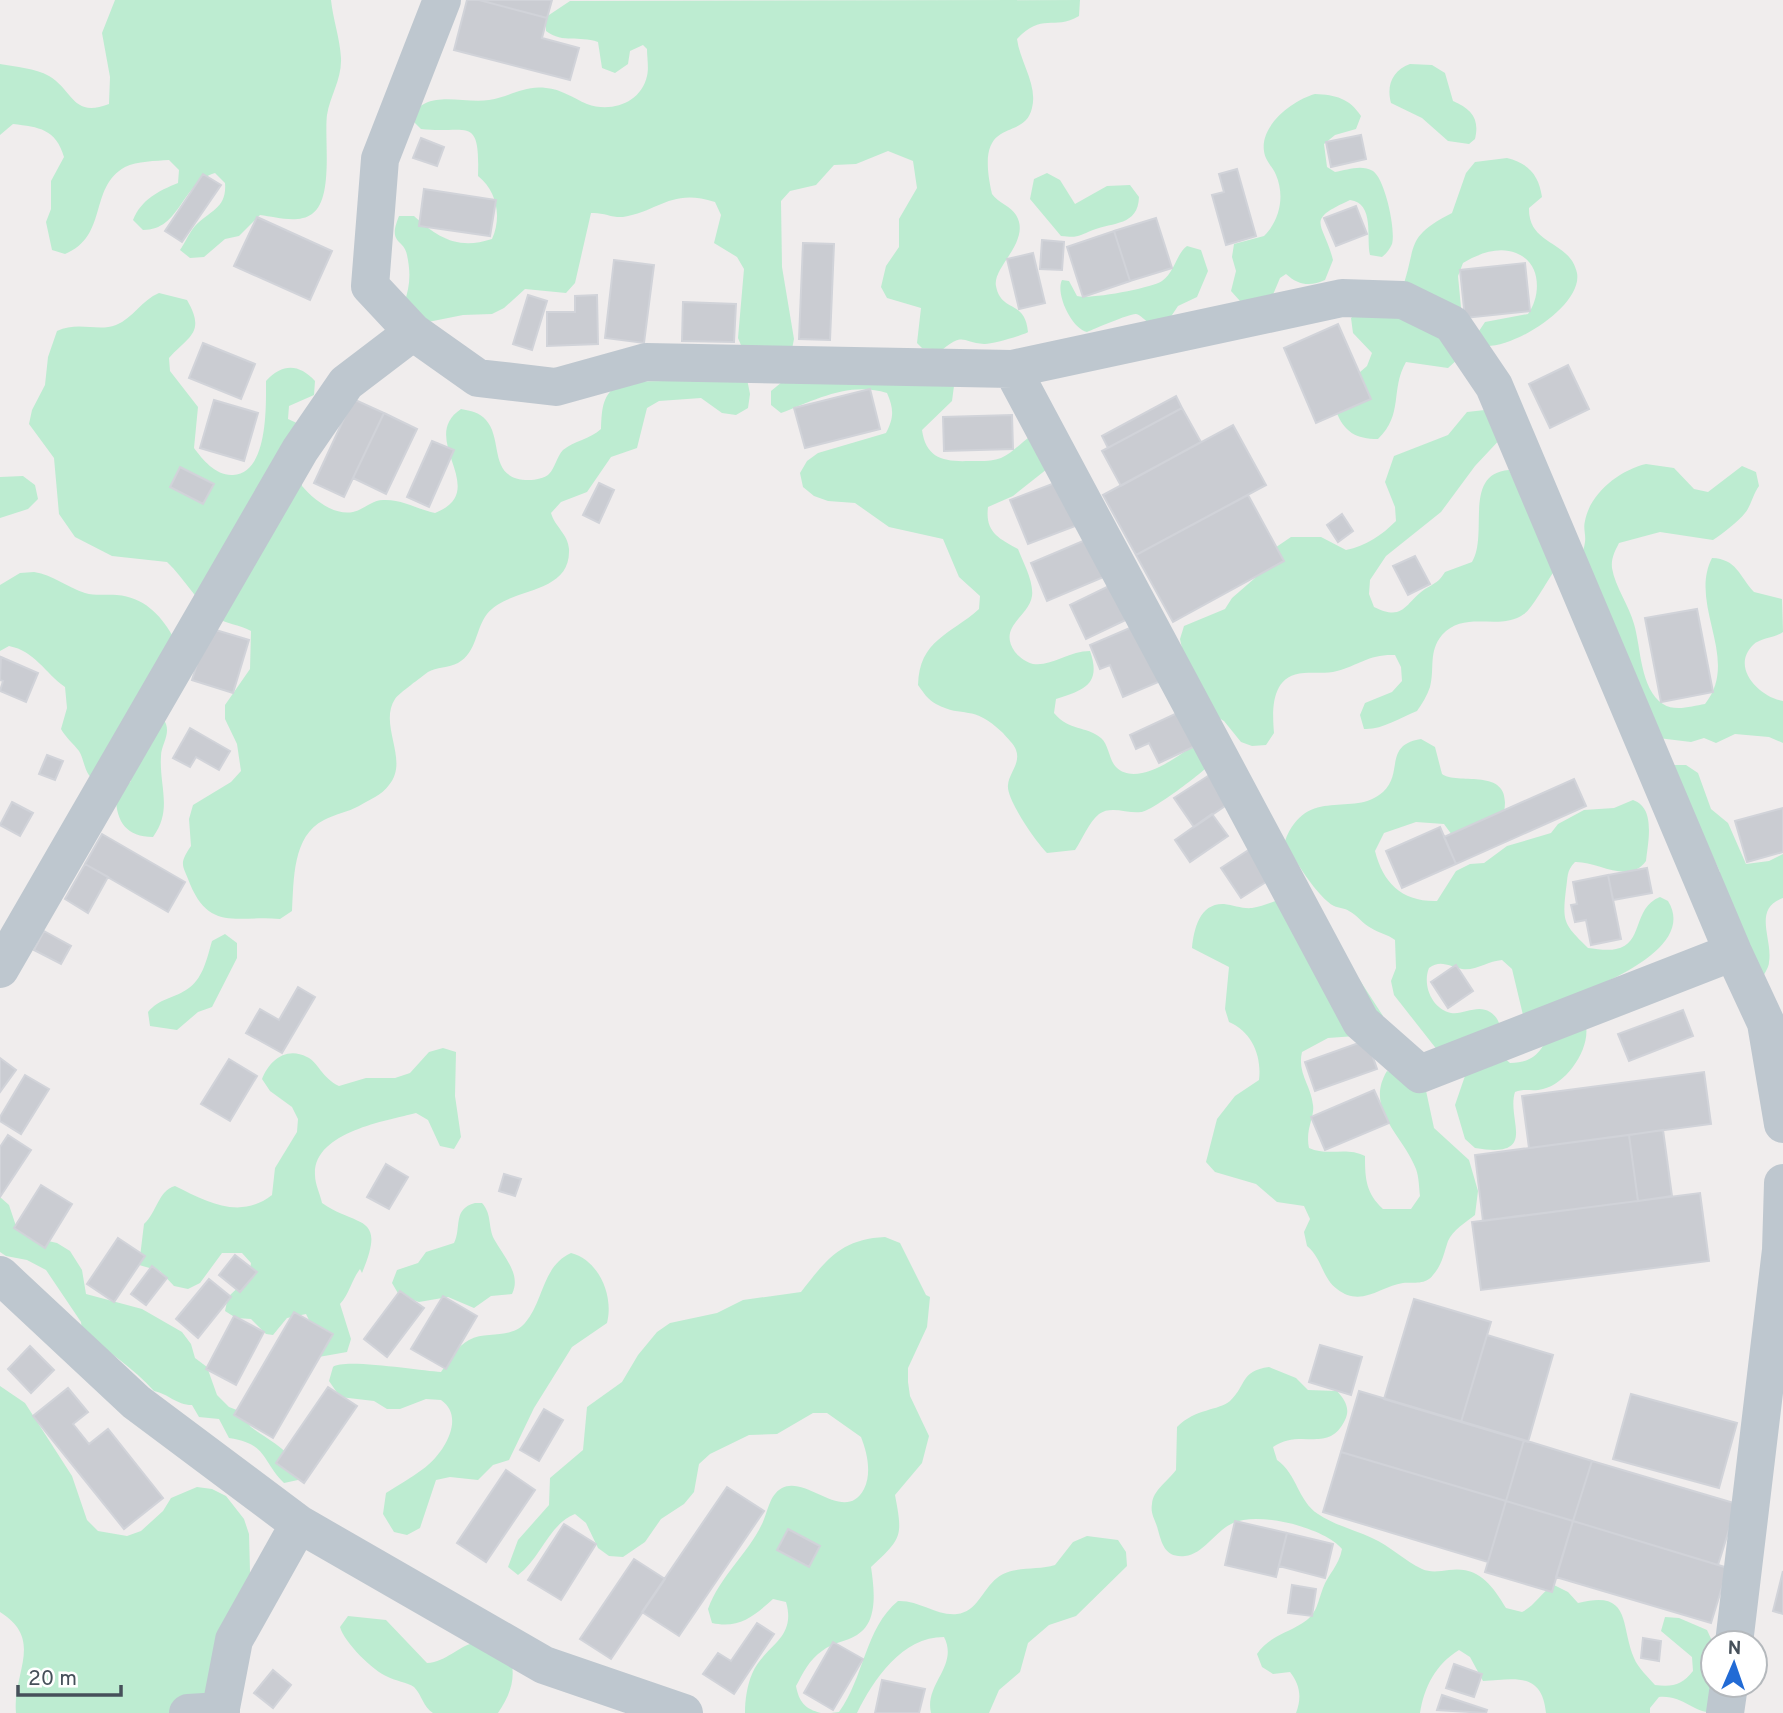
<svg xmlns="http://www.w3.org/2000/svg" width="1783" height="1713" font-family="Overpass,sans-serif">
  <style>
    .green { fill: #bdecd1 }
    .building { fill: #caccd2; stroke: #d1d3d9; stroke-width: 2 }
    .lines { fill: none; stroke-linecap: round; stroke-linejoin: round }
    .minor { stroke: #bec7cf; stroke-width: 38 }
  </style>
  <rect width="100%" height="100%" fill="#f0eded"/>
  <path class="green" d="M115,0H331C333,19 340,39 341,58C342,79 330,96 327,115C324,139 334,199 312,214C298,224 276,217 260,215L239,236L225,239L204,257L190,258L180,250C185,243 189,233 195,226C211,210 227,208 225,183L215,173C181,183 181,230 143,230L133,220C141,200 158,191 178,183L179,170L169,160C156,161 137,161 125,167C88,188 109,236 65,254L52,250L46,222L51,209V181L64,157C56,129 39,127 13,124L0,135V64C16,67 35,68 49,76C74,91 72,118 109,104L110,77L102,33Z
    M1080,0L1079,16C1053,31 1042,12 1017,39C1020,62 1038,85 1032,108C1024,144 973,111 992,194C998,203 1011,206 1016,215C1032,241 992,267 996,286C1001,313 1025,299 1028,332C1024,335 989,345 984,344C962,342 963,332 942,350L922,348L917,343L921,308L887,298L881,287L886,266L899,247V219L917,188L913,161L888,151L856,164L834,165L816,185L790,191L781,201L782,267L794,339L791,354L746,357L738,338L744,269L737,257L714,243L721,215L715,202C671,188 660,211 623,217C612,218 603,212 591,213L575,283L566,293L525,289L504,308L492,314L463,315L423,323L404,304C410,286 411,274 407,255C404,238 387,245 399,216H414C438,238 458,250 492,239C502,217 497,191 478,176C480,114 468,134 421,129L410,118C427,88 461,104 489,100C510,97 524,85 546,88C561,89 573,98 587,104C611,113 641,103 647,76C649,68 647,57 647,49L643,45L630,51L628,64L615,73L602,68L598,42C578,35 564,44 546,31V17L570,1Z
    M1410,64L1432,65L1445,73L1453,101C1471,109 1480,118 1475,139L1469,144L1448,141L1422,118L1391,103C1386,85 1393,70 1410,64Z
    M1315,94C1336,95 1349,98 1361,116L1356,129L1335,135L1324,144L1327,167L1335,172C1347,170 1361,164 1373,171C1385,179 1396,230 1392,244C1390,249 1386,254 1382,257L1370,255C1366,238 1375,203 1350,200C1304,221 1323,221 1333,260L1325,280C1310,287 1298,285 1286,274L1280,278L1272,297L1240,301L1231,291L1236,271L1232,257L1234,244L1264,236C1280,220 1285,196 1276,175C1273,167 1265,161 1264,151C1260,125 1293,100 1315,94Z
    M1507,158C1528,163 1539,175 1542,197L1529,208C1528,246 1570,240 1577,273C1583,306 1513,349 1484,346L1477,334L1485,322L1528,314C1541,296 1542,263 1516,253C1498,246 1478,254 1463,263L1458,276L1462,318L1458,359L1448,368L1406,362C1390,390 1404,414 1378,439C1356,439 1344,432 1336,411L1345,385L1367,366L1372,353L1353,333L1351,318L1362,308L1401,292C1418,246 1403,238 1452,213L1466,173L1475,162Z
    M1047,173L1060,180L1075,204L1107,186L1130,185L1139,197C1138,226 1113,222 1093,230C1078,236 1079,238 1061,236L1030,199L1034,179Z
    M1187,246L1201,250L1208,271L1197,297L1178,306L1170,318L1150,323C1145,321 1141,315 1136,314C1131,313 1094,329 1087,332C1072,329 1055,294 1062,280L1069,281L1077,296C1088,300 1152,288 1162,281C1175,272 1176,254 1187,246Z
    M159,293L187,300C206,333 189,336 169,358L170,371L198,407L194,448C203,460 216,476 233,475C268,473 266,407 266,381C283,363 299,364 315,381L314,395L289,406L288,419L301,425L302,486C313,499 334,516 353,512C363,510 372,500 383,500C402,499 417,509 435,513C493,490 416,439 461,409C471,411 479,412 486,420C504,440 487,480 529,480C535,480 545,478 549,474C555,468 557,456 563,450C574,441 590,439 601,429C602,407 602,395 621,382L747,379L750,394L748,408L736,415L722,413L701,398L659,401L647,408L637,448L611,457L587,492L561,502L551,513C555,527 568,534 569,549C571,596 509,586 487,614C475,630 477,652 458,663C449,668 436,667 428,672C422,677 399,693 395,699C378,725 410,760 389,785C382,795 369,800 359,806C348,812 335,814 324,820C292,836 294,880 292,911L280,919C238,915 210,932 190,884C183,865 178,865 191,846L189,819L193,805L231,782L241,771L237,744L225,719V705L250,669L251,631C239,624 226,625 215,616C197,602 184,578 167,562L112,556L75,537L59,514L54,458L29,424L32,410L45,385L48,357L57,331C78,321 98,332 116,325C133,318 142,300 159,293Z
    M782,382L954,386L952,401L922,430C926,458 943,462 969,461C979,461 991,462 1001,458C1015,452 1023,439 1037,433L1047,469L1013,496L988,507C985,532 998,538 1018,549C1023,562 1034,582 1032,596C1029,617 997,626 1015,652C1019,657 1026,662 1033,664C1050,667 1069,651 1090,651C1102,685 1083,690 1056,699L1054,713C1070,732 1085,725 1101,738C1109,745 1109,760 1116,767C1137,788 1178,756 1196,744L1210,764C1205,771 1151,812 1141,812C1128,814 1111,805 1099,814C1089,822 1082,840 1075,850L1047,853C1036,842 1006,799 1008,785C1009,773 1021,763 1016,750C1014,744 1007,738 1003,733C972,703 964,719 936,704C928,700 923,692 918,685C919,640 950,635 979,609L980,596L959,577L943,539L889,527L855,503L828,501L814,496L803,487L800,473L807,461L818,453L886,433C894,418 894,409 887,393C850,381 815,400 781,413L771,405V391Z
    M1494,409L1504,435L1475,466L1441,512L1386,556L1370,580L1369,594L1374,607C1404,622 1405,603 1425,589C1435,583 1439,582 1445,572L1472,562C1489,534 1462,474 1509,470L1555,570C1547,581 1532,609 1524,614C1500,632 1465,609 1442,635C1428,652 1435,668 1430,687C1427,696 1422,704 1417,711C1399,718 1382,730 1364,729L1360,715L1365,703L1392,692L1402,681L1401,667L1395,655C1369,654 1359,665 1337,671C1326,674 1315,672 1304,673C1271,675 1272,709 1274,733L1266,745L1252,746L1241,742L1224,721L1212,714L1183,653L1180,639L1184,626L1225,609L1232,598L1255,578L1269,552L1291,537H1321L1346,550C1366,546 1382,535 1396,521L1395,507L1385,482L1394,456L1448,435L1467,412Z
    M1646,464L1674,468L1694,489L1708,492L1742,466L1756,472L1759,486C1753,494 1751,506 1745,513C1739,521 1722,534 1713,540L1660,532L1619,543C1615,551 1611,558 1612,568C1615,587 1629,605 1634,624C1641,647 1640,689 1663,704C1675,712 1692,706 1705,704C1741,659 1688,605 1712,558C1737,559 1739,576 1754,592L1782,599L1783,632C1775,638 1760,638 1753,645C1730,668 1760,697 1783,701V743L1769,737L1735,734L1716,743L1704,738L1691,742L1650,737L1570,577C1575,567 1584,553 1585,542C1586,535 1583,528 1585,521C1590,493 1620,470 1646,464Z
    M23,476L35,485L38,499L28,509L0,518V477Z
    M34,572C54,575 66,587 85,593C95,596 107,594 117,595C143,597 160,614 172,635L152,700C156,707 163,716 166,724C170,736 161,745 161,756C159,786 173,810 153,837C127,837 116,822 116,797L131,781L130,767L95,781C84,774 85,761 79,751C73,743 66,738 61,729L67,708L65,687C45,673 35,651 9,646L0,651V585L20,573Z
    M1421,739L1435,747L1442,774C1458,786 1513,765 1504,812L1452,835L1444,824L1416,822L1384,833L1375,851C1383,883 1402,902 1437,901L1456,871L1470,864L1484,863L1507,846L1551,833L1558,824L1584,810L1614,808L1633,800C1656,808 1648,841 1646,861C1629,885 1597,861 1575,862C1566,871 1568,878 1566,889C1562,923 1564,924 1588,948C1597,949 1608,951 1616,949C1644,944 1632,908 1660,897L1668,901C1703,958 1560,1000 1523,1015L1512,969L1502,960C1488,961 1476,971 1462,969C1450,967 1441,959 1429,968C1422,985 1432,1009 1451,1013C1464,1015 1477,1004 1490,1012C1504,1020 1503,1044 1504,1058L1510,1063C1537,1063 1543,1048 1554,1025L1586,1026C1590,1050 1566,1084 1543,1089C1533,1092 1525,1088 1515,1092C1506,1120 1540,1159 1475,1148L1465,1139L1455,1105L1466,1073L1438,1051L1394,995L1391,981L1396,968L1395,940C1387,934 1379,933 1371,928C1363,924 1357,915 1349,911C1345,908 1339,908 1334,906C1318,898 1293,858 1285,841C1307,784 1353,819 1383,792C1404,773 1383,745 1421,739Z
    M1670,765H1686L1698,773L1711,809L1728,823L1746,864L1769,861L1783,854V898C1752,909 1773,939 1769,962C1769,967 1765,972 1763,977L1720,879V872Z
    M1278,900L1359,979L1383,1016L1369,1035L1328,1038L1302,1052C1297,1073 1311,1085 1313,1105C1315,1117 1305,1129 1309,1148C1329,1157 1345,1146 1365,1156C1365,1179 1366,1193 1383,1209H1411L1420,1196C1419,1188 1419,1177 1416,1169C1403,1135 1364,1109 1387,1071L1425,1086L1434,1128L1469,1160L1478,1191L1475,1215C1466,1222 1453,1230 1448,1241C1444,1253 1442,1265 1433,1275C1426,1285 1414,1282 1403,1283C1381,1286 1361,1308 1337,1289C1322,1278 1322,1258 1307,1246L1304,1232L1310,1219L1304,1206L1277,1202L1256,1184L1215,1172L1206,1162L1217,1119L1235,1096L1259,1080C1262,1056 1252,1032 1229,1022L1225,1009L1229,967L1192,948C1194,928 1200,903 1224,904C1233,905 1243,909 1252,908C1260,907 1270,903 1278,900Z
    M225,934L237,943V958L212,1007L198,1012L177,1030L150,1026L148,1012C160,998 172,999 186,990C203,980 207,958 212,941Z
    M443,1048L456,1052L455,1096L461,1137L454,1149L440,1146L428,1120L416,1113C386,1121 313,1132 315,1175C315,1184 320,1194 322,1203C358,1228 387,1213 362,1273L360,1269C351,1281 350,1293 340,1304L351,1339L347,1352L313,1358L304,1347L309,1320L306,1314L287,1318L273,1335L266,1334L251,1319L236,1318L225,1311L228,1297L249,1277L251,1263L242,1253H222L200,1283L188,1289L174,1286L160,1271L139,1265L144,1224C157,1212 158,1191 175,1186C207,1202 240,1220 272,1195L275,1168L297,1132L298,1119L292,1107L270,1091L262,1079C269,1061 286,1046 307,1057C318,1062 322,1078 339,1086L366,1078H395L410,1073L429,1052Z
    M0,1197L9,1205L16,1226L35,1238L57,1243L70,1251L82,1270L86,1294L142,1309L182,1332L191,1344L195,1358L207,1367L217,1395L229,1407L242,1412C245,1417 247,1423 251,1427C267,1440 302,1455 298,1480L284,1483C261,1460 268,1444 229,1438L219,1419L199,1417L192,1405C176,1405 169,1394 154,1391C134,1368 106,1351 82,1330L81,1322L46,1270L27,1260L6,1256L0,1252Z
    M475,1203H482C492,1214 488,1227 494,1239C503,1256 522,1274 512,1294L491,1296L474,1308L448,1297L419,1302L399,1295L392,1283L397,1270L418,1263L426,1252L454,1243C462,1228 452,1209 475,1203Z
    M885,1237L900,1243L926,1295L930,1297L927,1327L908,1368V1382L910,1396L929,1436L922,1463L895,1495C903,1537 902,1538 871,1567C874,1588 879,1622 857,1635C846,1642 833,1642 822,1651C809,1660 803,1673 796,1686C799,1702 805,1709 821,1713H745C745,1700 747,1686 752,1674C764,1645 797,1640 786,1602L773,1599C754,1616 739,1629 712,1623L708,1609C720,1576 747,1555 762,1524C768,1512 769,1495 782,1488C807,1475 845,1525 864,1489C872,1473 867,1452 861,1437L827,1413H813L777,1434L749,1435L710,1454L699,1464L694,1492L684,1504L661,1519L645,1542L623,1557L609,1556L598,1548L586,1523L575,1514C549,1524 541,1558 518,1575L508,1567L518,1540L549,1505L550,1478L583,1450L587,1407L622,1382L638,1355L657,1332L670,1323L717,1313L743,1300L801,1292C826,1260 841,1239 885,1237Z
    M571,1253C599,1260 614,1296 607,1323L572,1347L534,1408L509,1460L493,1465L478,1480L450,1477L436,1480L420,1528L407,1535L394,1532L383,1514L386,1493C398,1485 411,1478 423,1469C442,1456 467,1418 441,1400L426,1399L400,1409H387L374,1401L340,1397L329,1381L333,1367C344,1358 421,1371 441,1372C449,1361 457,1346 469,1340C487,1330 510,1340 525,1323C544,1301 542,1266 571,1253Z
    M1269,1367L1296,1378L1308,1390L1337,1391C1344,1399 1351,1408 1345,1420C1328,1455 1301,1427 1273,1447L1277,1460C1297,1474 1298,1501 1318,1514C1334,1525 1355,1530 1372,1538C1390,1546 1405,1561 1422,1569C1431,1573 1440,1571 1449,1570C1479,1566 1492,1585 1506,1608L1522,1612C1536,1605 1540,1593 1554,1585L1568,1592L1578,1603C1632,1589 1620,1625 1634,1658C1638,1668 1648,1677 1655,1685C1673,1687 1682,1685 1693,1671L1692,1657L1661,1631L1665,1617L1679,1618L1707,1630L1713,1643L1716,1713C1691,1713 1684,1695 1659,1697L1650,1708V1713H1546C1542,1672 1516,1679 1483,1681L1470,1657L1459,1650C1436,1664 1424,1687 1420,1713H1296C1302,1697 1300,1685 1290,1672L1273,1674L1262,1667L1257,1654C1268,1637 1285,1634 1301,1624C1317,1615 1317,1604 1323,1588C1328,1574 1339,1566 1342,1549C1325,1528 1259,1511 1233,1523C1215,1531 1204,1554 1185,1556C1165,1558 1162,1544 1158,1530C1156,1521 1150,1514 1152,1504C1153,1490 1168,1481 1176,1470L1177,1427C1196,1408 1218,1411 1230,1401C1247,1385 1240,1371 1269,1367Z
    M0,1386L25,1403L72,1476L87,1520L98,1531L127,1536L141,1531L163,1511L171,1498L197,1487L212,1489L226,1496L244,1519L249,1534L251,1609L202,1713H16C12,1673 45,1640 0,1612Z
    M1087,1536L1118,1540L1126,1552L1127,1566L1076,1616L1049,1625L1028,1643L1020,1672L999,1690L989,1713H931C924,1684 959,1666 944,1637C902,1637 874,1679 857,1713H831L839,1712C864,1678 865,1628 898,1601C919,1600 936,1616 957,1614C977,1612 982,1590 997,1578C1013,1565 1037,1571 1055,1565L1073,1542Z
    M348,1616L386,1620L427,1663C447,1662 457,1646 477,1642L512,1665C515,1683 508,1698 498,1713H433C423,1707 422,1695 414,1687C407,1682 395,1681 388,1677C373,1671 344,1642 340,1627Z"/>
  <path class="building" d="M467,0H479L547,18L542,38L579,48L570,80L454,50Z
    M479,0H552L547,18Z
    M1361,135L1366,159L1331,167L1326,142Z
    M421,138L444,147L437,166L413,158Z
    M1237,169L1256,236L1226,245L1212,195L1224,192L1219,174Z
    M203,174L221,185L182,242L165,231Z
    M424,189L496,200L490,236L419,226Z
    M1356,206L1367,234L1336,246L1324,218Z
    M257,217L332,251L310,300L234,266Z
    M1156,218L1172,268L1130,281L1114,231Z
    M1114,231L1130,281L1083,297L1067,247Z
    M1042,240L1064,242L1062,270L1040,269Z
    M803,243L834,244L830,340L799,339Z
    M1033,253L1045,303L1019,309L1007,259Z
    M614,260L654,265L644,343L605,338Z
    M1525,263L1530,311L1465,318L1460,270Z
    M528,295L547,301L532,350L513,344Z
    M597,295L598,344L547,346V312H575V296Z
    M683,302L736,304L734,342L682,341Z
    M1338,324L1371,399L1316,423L1284,348Z
    M203,343L255,364L241,399L189,378Z
    M1568,365L1589,409L1550,428L1529,384Z
    M870,389L880,429L805,448L794,408Z
    M1176,396L1182,408L1108,448L1102,436Z
    M353,399L384,413L344,497L314,483Z
    M214,400L258,413L244,461L200,448Z
    M1182,408L1201,442L1121,486L1102,451Z
    M384,413L417,429L386,494L353,478Z
    M1012,415L1013,449L944,451L943,417Z
    M1233,425L1266,485L1136,555L1103,495Z
    M432,441L454,450L429,507L407,497Z
    M180,467L214,484L203,504L170,487Z
    M1060,481L1078,525L1028,544L1010,500Z
    M599,483L614,490L599,523L583,515Z
    M1248,495L1284,561L1173,622L1136,555Z
    M1342,514L1353,531L1338,542L1327,525Z
    M1090,538L1106,576L1047,601L1031,563Z
    M1415,556L1430,584L1408,595L1393,566Z
    M1117,582L1134,616L1086,639L1070,605Z
    M1697,609L1713,692L1661,702L1645,618Z
    M1139,624L1163,680L1123,697L1110,665L1100,669L1090,645Z
    M199,625L249,640L233,693L192,680L197,664Z
    M1,657L38,673L26,702L0,691L3,681L0,680Z
    M1190,707L1206,741L1159,763L1149,743L1136,749L1130,735Z
    M190,728L230,751L219,770L196,757L190,767L173,758Z
    M47,755L63,761L55,780L39,774Z
    M1211,774L1231,802L1194,827L1174,798Z
    M1574,779L1586,806L1456,864L1444,837Z
    M12,802L33,813L20,836L0,825Z
    M1783,808V852L1747,862L1735,821Z
    M1212,814L1228,836L1190,862L1175,840Z
    M1440,827L1456,864L1402,888L1386,851Z
    M102,834L185,882L168,912L85,864Z
    M1261,842L1280,873L1241,898L1221,868Z
    M85,864L108,877L88,913L65,899Z
    M1647,868L1652,893L1613,900L1608,875Z
    M1608,875L1621,939L1591,945L1586,920L1575,922L1571,905L1577,904L1573,882Z
    M44,931L71,946L61,964L34,950Z
    M1456,965L1473,991L1448,1008L1431,982Z
    M298,987L315,997L282,1053L246,1033L260,1009L279,1020Z
    M1683,1010L1693,1036L1629,1061L1618,1034Z
    M1367,1040L1377,1069L1315,1091L1305,1062Z
    M0,1058L16,1070L0,1092Z
    M229,1059L257,1076L230,1121L201,1104Z
    M1704,1072L1711,1124L1529,1148L1522,1096Z
    M25,1075L49,1089L21,1134L0,1121V1117Z
    M1374,1090L1389,1123L1325,1150L1311,1117Z
    M1663,1130L1672,1196L1638,1201L1629,1135Z
    M8,1135L31,1150L0,1197V1147Z
    M1629,1135L1638,1201L1483,1221L1475,1155Z
    M386,1164L408,1177L389,1209L367,1197Z
    M504,1174L521,1179L515,1196L499,1191Z
    M41,1185L72,1204L45,1248L14,1228Z
    M1700,1193L1709,1261L1481,1290L1472,1222Z
    M118,1238L145,1256L114,1302L87,1284Z
    M235,1255L257,1272L240,1292L219,1275Z
    M152,1266L167,1278L146,1305L131,1294Z
    M209,1279L231,1297L198,1338L176,1319Z
    M400,1291L424,1308L387,1357L364,1339Z
    M443,1296L477,1316L446,1369L411,1349Z
    M1414,1299L1491,1322L1461,1422L1384,1399Z
    M294,1312L333,1334L273,1438L234,1415Z
    M234,1316L264,1332L236,1385L206,1369Z
    M1487,1335L1553,1355L1528,1442L1461,1422Z
    M1320,1345L1362,1357L1351,1395L1309,1382Z
    M30,1346L54,1370L31,1393L8,1369Z
    M328,1387L357,1406L304,1483L276,1463Z
    M68,1388L88,1412L73,1424L89,1444L108,1429L163,1498L124,1529L33,1416Z
    M1359,1391L1524,1440L1506,1501L1341,1452Z
    M1631,1394L1737,1423L1719,1488L1613,1459Z
    M544,1409L563,1420L539,1461L520,1450Z
    M1524,1440L1592,1461L1573,1521L1506,1501Z
    M1341,1452L1506,1501L1488,1562L1323,1512Z
    M1592,1461L1737,1504L1718,1565L1573,1521Z
    M506,1470L535,1490L486,1562L457,1543Z
    M727,1487L764,1511L679,1636L642,1612Z
    M1506,1501L1573,1521L1552,1592L1485,1572Z
    M1235,1521L1287,1533L1276,1577L1225,1565Z
    M1573,1521L1728,1568L1711,1623L1556,1577Z
    M564,1524L596,1544L561,1600L528,1580Z
    M788,1529L820,1546L809,1567L777,1550Z
    M1287,1533L1333,1544L1325,1578L1279,1566Z
    M634,1559L665,1579L611,1659L580,1639Z
    M1783,1571V1614L1773,1611Z
    M1292,1585L1316,1589L1312,1616L1288,1613Z
    M757,1623L774,1634L734,1694L703,1674L718,1653L731,1661Z
    M1643,1638L1661,1641L1659,1661L1641,1658Z
    M833,1642L863,1659L833,1710L804,1693Z
    M1454,1664L1482,1674L1474,1697L1446,1688Z
    M273,1670L291,1685L273,1708L254,1693Z
    M882,1680L925,1689L919,1713H875Z
    M1442,1695L1487,1710L1486,1713L1437,1710Z"/>
  <g class="lines">
    <path class="minor" d="M442,0L380,159L370,286L413,332L478,378L556,387L646,362L1012,369L1342,298L1403,300L1452,324L1494,386L1733,952L1766,1023L1783,1124
      M1012,369L1361,1022L1420,1074L1733,952
      M0,969L300,450L346,383L413,332
      M0,1275L136,1402L299,1524L544,1665L684,1713
      M1734,1643L1781,1250L1783,1183
      M188,1713L221,1711
      M220,1713L234,1640L299,1524
      M1725,1713L1729,1685"/>
  </g>
  <g transform="translate(1734 1664) rotate(2)"><circle r="33" fill="#ffffff" stroke="#b5b9bd" stroke-width="2"/>
  <path d="M0-5L12 26L0 18L-12 26Z" fill="#226bd5"/>
  <text y="-10" font-size="19" font-weight="bold" text-anchor="middle" fill="#46505a">N</text>
  </g>
  <path d="M18 1685v10h103v-10" fill="none" stroke="#46505a" stroke-width="3.5"/>
  <text x="28" y="1685" font-size="21" fill="#46505a" stroke="#ffffff" stroke-width="5" paint-order="stroke">20 m</text>
</svg>
